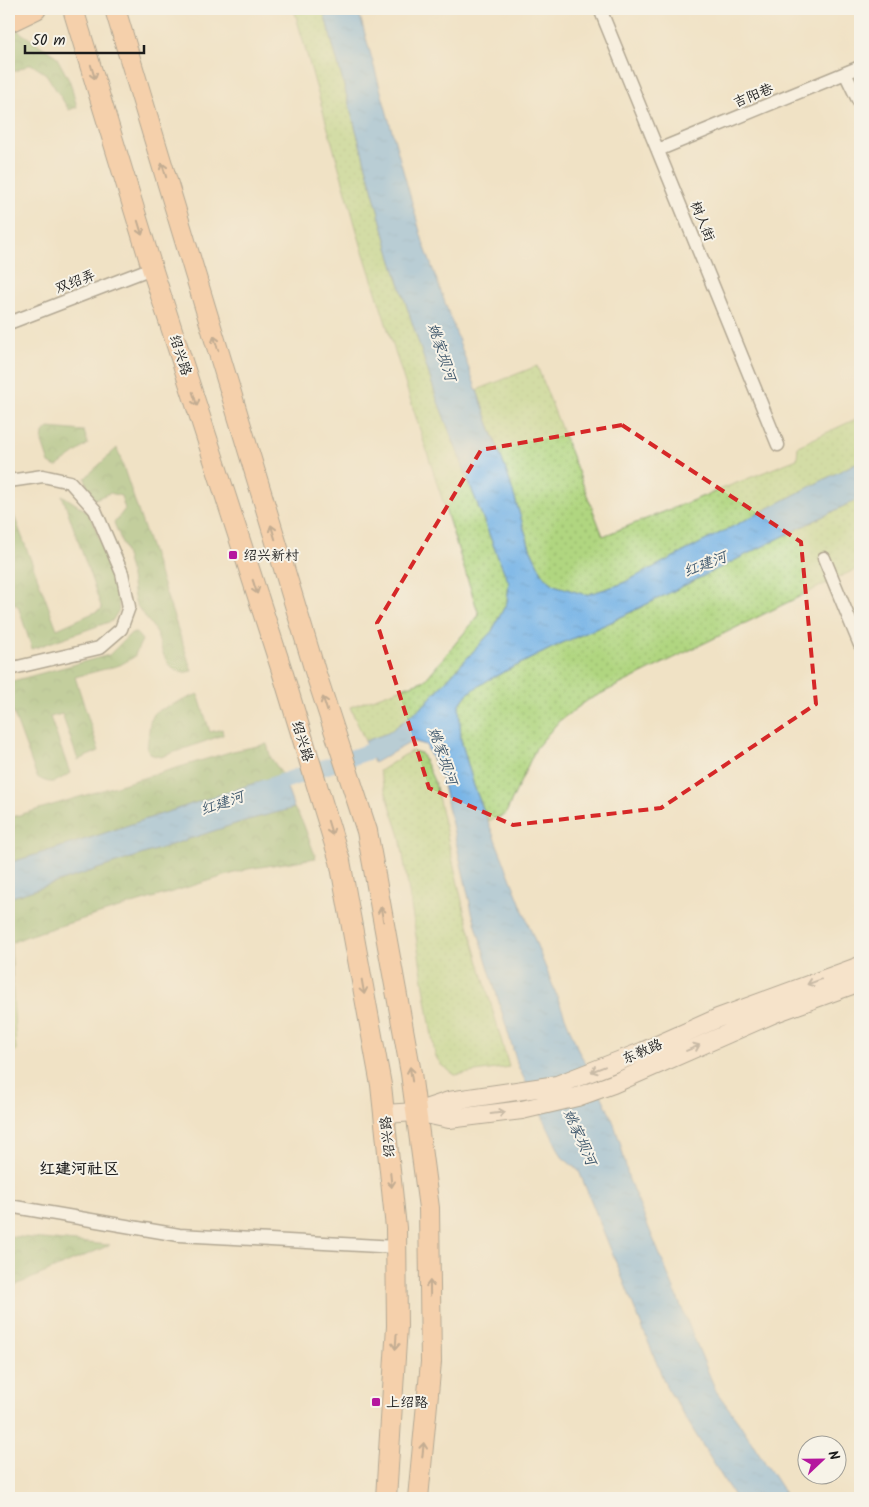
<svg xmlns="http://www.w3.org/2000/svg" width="869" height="1507" font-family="Kalam,'LXGW WenKai TC',sans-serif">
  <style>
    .grass { fill: url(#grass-dots); stroke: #66794e }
    .forest { fill: url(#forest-crowns); stroke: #546a45 }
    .park { fill: #b0d680; stroke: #66794e }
    .water { fill: url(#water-ripples); stroke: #486882 }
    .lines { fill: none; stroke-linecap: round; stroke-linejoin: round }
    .canal { stroke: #74b3e7; stroke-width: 16 }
    .street-casing { stroke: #666157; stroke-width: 15 }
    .secondary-casing { stroke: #666157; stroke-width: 20 }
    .primary-casing { stroke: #666157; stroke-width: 22 }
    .street { stroke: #fff; stroke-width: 12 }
    .secondary { stroke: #fde4d1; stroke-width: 18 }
    .primary { stroke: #fbbb8c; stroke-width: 20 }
    .oneway { stroke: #8c6c54 }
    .oneway2 { stroke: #988a80 }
    .marked { fill: none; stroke: #d62828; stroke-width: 4; stroke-dasharray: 10 6; stroke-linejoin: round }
    .poi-dot { fill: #b5179e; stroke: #f7f3e8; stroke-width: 2 }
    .labels { text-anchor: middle; stroke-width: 4; stroke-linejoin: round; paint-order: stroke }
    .street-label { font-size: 14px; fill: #1c1c1c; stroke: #f7f3e8 }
    .poi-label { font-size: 14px; fill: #1c1c1c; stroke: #f7f3e8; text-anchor: start }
    .water-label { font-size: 15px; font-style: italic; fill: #3f586d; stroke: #f7f3e8 }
    .quarter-label { font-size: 16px; font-weight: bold; fill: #1c1c1c; stroke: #f7f3e8 }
  </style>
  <defs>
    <pattern id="grass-dots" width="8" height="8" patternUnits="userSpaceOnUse" patternTransform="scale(1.25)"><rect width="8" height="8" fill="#b0d680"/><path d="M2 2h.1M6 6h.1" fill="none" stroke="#97b76e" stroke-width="1.8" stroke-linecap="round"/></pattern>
    <pattern id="forest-crowns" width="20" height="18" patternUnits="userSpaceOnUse" patternTransform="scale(1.25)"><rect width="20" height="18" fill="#8cb76e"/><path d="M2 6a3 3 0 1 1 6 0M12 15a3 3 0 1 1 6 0" fill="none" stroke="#72945a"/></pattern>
    <pattern id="water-ripples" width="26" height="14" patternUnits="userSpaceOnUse" patternTransform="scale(1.25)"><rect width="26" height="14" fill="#74b3e7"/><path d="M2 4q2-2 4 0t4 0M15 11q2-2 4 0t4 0" fill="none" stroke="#6499c6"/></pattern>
  </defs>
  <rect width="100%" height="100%" fill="#f7f3e8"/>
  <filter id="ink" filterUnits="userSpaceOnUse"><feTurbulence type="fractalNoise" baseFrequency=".02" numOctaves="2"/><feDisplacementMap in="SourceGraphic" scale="10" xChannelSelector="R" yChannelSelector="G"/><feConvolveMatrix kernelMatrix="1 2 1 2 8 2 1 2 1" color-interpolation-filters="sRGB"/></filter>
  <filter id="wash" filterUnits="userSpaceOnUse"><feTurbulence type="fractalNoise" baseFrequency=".0096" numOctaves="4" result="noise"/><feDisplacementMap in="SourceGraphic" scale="20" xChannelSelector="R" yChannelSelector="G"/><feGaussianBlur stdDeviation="1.12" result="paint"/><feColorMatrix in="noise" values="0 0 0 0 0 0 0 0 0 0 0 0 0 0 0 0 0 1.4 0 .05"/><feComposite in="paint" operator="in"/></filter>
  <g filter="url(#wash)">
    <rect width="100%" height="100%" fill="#f0e2c5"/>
    <path class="grass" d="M294,9H323L391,258L437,399L497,555L509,582L507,602L492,631L423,706L388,733L365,741L350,707L425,680L479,615L361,245Z
      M537,366L603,536L797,459L798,446L860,417V461L621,584L586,595L554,585L543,575L530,548L509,479L477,390Z
      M860,498V567L588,700L559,721L536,748L505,815L488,821L474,786L461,740L459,705L467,694L488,680L560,644L609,623Z
      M411,751L421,753L435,783L464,910L509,1067L455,1075L441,1065L435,1055L400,836L379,771Z"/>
    <path class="forest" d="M15,29L56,56L70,82L77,107L69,110L46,74L31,64L9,74V32Z
      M49,428L84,431L88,444L56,467L49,463L42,442L43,433Z
      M117,448L192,671C164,679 163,647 155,631C150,621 139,612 135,601C132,592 132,580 130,571C126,554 121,538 114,523L125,509L121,496L110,493L95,499L89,492L85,478Z
      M62,495L85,510L92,520L116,579L119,610L112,621L32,649L18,606L9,601V505H10L57,629L102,609Z
      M131,633H136L142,640L134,657L120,665L75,677L99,751L78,760L62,714L50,717L70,773C56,782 52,786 37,777L9,701V682L109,655Z
      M198,694L210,732L222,729L223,735L161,757L152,755L147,749L150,722L155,712Z
      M267,744L271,758L282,774L90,838L9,863V818L233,751Z
      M294,808L303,823L316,858L248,869L30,935L11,943L13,986L9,987V898L244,821Z
      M9,1236L110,1245L9,1288Z"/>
    <path class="park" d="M10,943L16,1051L9,1053V944Z"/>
    <path class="water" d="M323,9H358L423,242L509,479L530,548L543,575L554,585L586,595L621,584L860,461V498L609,623L560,644L488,680L467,694L459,705L461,740L474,786L579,1052L590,1070L613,1121L620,1142L629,1180L716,1391L738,1421L788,1498H735L666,1386L579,1171L562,1157L518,1066L472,912L442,780L426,745L413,741L374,763L365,741L388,733L423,706L492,631L507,602L509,583L497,555L437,399L391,258Z
      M282,774L294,808L244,821L9,898V863L90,838Z"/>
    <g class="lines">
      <path class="canal" d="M264,788L379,748L389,742"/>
    </g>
  </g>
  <g filter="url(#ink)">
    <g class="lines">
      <g class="street-casing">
        <path id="street" d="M600,9L778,445
          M845,73L860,104
          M658,150L860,67
          M9,323L152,268
          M9,481L43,476L70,482L95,510L122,573L129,607L121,629L99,648L9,669
          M824,558L860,645
          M9,1206L179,1235L396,1247"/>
      </g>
      <g class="secondary-casing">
        <path id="secondary" d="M416,1112L449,1119L522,1110L577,1097L613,1084L775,1013L860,982
          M384,1114L416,1112L449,1101L557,1085L644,1051L718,1018L860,966"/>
      </g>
      <g class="primary-casing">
        <path id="primary" d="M73,9L152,268L283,674L340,861L381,1085L396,1228L397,1326L386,1498
          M115,9L315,671L367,831L411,1073L429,1208L431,1362L418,1498
          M9,22L36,9"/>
      </g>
      <use href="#street" class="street"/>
      <use href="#secondary" class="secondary"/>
      <use href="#primary" class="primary"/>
    </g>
    <defs><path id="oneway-shaft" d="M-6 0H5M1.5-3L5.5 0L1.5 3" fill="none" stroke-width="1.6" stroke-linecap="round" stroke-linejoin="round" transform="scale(1.25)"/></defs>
    <g class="oneway">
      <use href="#oneway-shaft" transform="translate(93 72) rotate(73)"/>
      <use href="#oneway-shaft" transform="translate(164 170) rotate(-107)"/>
      <use href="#oneway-shaft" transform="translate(140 228) rotate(73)"/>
      <use href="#oneway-shaft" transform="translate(216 343) rotate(-107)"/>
      <use href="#oneway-shaft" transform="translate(195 399) rotate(72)"/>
      <use href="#oneway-shaft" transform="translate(273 532) rotate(-107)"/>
      <use href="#oneway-shaft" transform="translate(255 587) rotate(72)"/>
      <use href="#oneway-shaft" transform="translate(325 704) rotate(-108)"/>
      <use href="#oneway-shaft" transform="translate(330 828) rotate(73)"/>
      <use href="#oneway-shaft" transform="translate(382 914) rotate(-100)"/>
      <use href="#oneway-shaft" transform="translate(363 987) rotate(80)"/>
      <use href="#oneway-shaft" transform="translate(411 1074) rotate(-99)"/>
      <use href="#oneway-shaft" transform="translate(391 1180) rotate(84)"/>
      <use href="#oneway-shaft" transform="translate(430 1288) rotate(-91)"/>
      <use href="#oneway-shaft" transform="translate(396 1342) rotate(94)"/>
      <use href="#oneway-shaft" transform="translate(423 1450) rotate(-84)"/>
    </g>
    <g class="oneway2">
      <use href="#oneway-shaft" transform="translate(814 982) rotate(160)"/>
      <use href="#oneway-shaft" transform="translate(693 1048) rotate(-23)"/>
      <use href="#oneway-shaft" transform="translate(598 1069) rotate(159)"/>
      <use href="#oneway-shaft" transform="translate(498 1113) rotate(-7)"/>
    </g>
  </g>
  <path d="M0 0H869V1507H0ZM622,425L801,542L816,704L661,808L513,825L429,788L377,623L481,450Z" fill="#f0e2c5" fill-opacity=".55" fill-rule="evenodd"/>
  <path class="marked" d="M622,425L801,542L816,704L661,808L513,825L429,788L377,623L481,450Z"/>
  <g class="poi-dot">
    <rect x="228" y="550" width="10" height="10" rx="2.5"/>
    <rect x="371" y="1397" width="10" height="10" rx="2.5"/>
  </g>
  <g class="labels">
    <g class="street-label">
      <text transform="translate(753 95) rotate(-22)" y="5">吉阳巷</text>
      <text transform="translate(703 221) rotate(68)" y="5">树人街</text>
      <text transform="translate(75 281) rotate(-21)" y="5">双绍弄</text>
      <text transform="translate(181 355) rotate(72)" y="5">绍兴路</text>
      <text transform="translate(303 741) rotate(73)" y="5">绍兴路</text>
      <text transform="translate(642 1051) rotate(-23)" y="5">东教路</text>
      <text transform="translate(387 1137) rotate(-96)" y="5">绍兴路</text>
    </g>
    <g class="poi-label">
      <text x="243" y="560">绍兴新村</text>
      <text x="386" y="1407">上绍路</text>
    </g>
    <g class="water-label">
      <text transform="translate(442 352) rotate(72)" y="5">姚家坝河</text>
      <text transform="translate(705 564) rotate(-21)" y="5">红建河</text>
      <text transform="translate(443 756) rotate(71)" y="5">姚家坝河</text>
      <text transform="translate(222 803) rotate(-19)" y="5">红建河</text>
      <text transform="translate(580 1137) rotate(66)" y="5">姚家坝河</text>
    </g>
    <g class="quarter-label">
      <text x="79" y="1174">红建河社区</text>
    </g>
  </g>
  <rect width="869" height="1507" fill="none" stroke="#f7f3e8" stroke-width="30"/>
  <g transform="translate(822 1460) rotate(68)"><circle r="24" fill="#f7f3e8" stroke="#9f9d96"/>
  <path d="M0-4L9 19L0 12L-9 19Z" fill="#b5179e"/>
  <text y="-8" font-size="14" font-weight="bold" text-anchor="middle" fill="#1c1c1c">N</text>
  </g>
  <path d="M25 45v8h119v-8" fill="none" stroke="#1c1c1c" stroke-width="2.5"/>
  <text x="32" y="45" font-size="15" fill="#1c1c1c" stroke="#f7f3e8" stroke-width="4" paint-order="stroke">50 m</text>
</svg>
